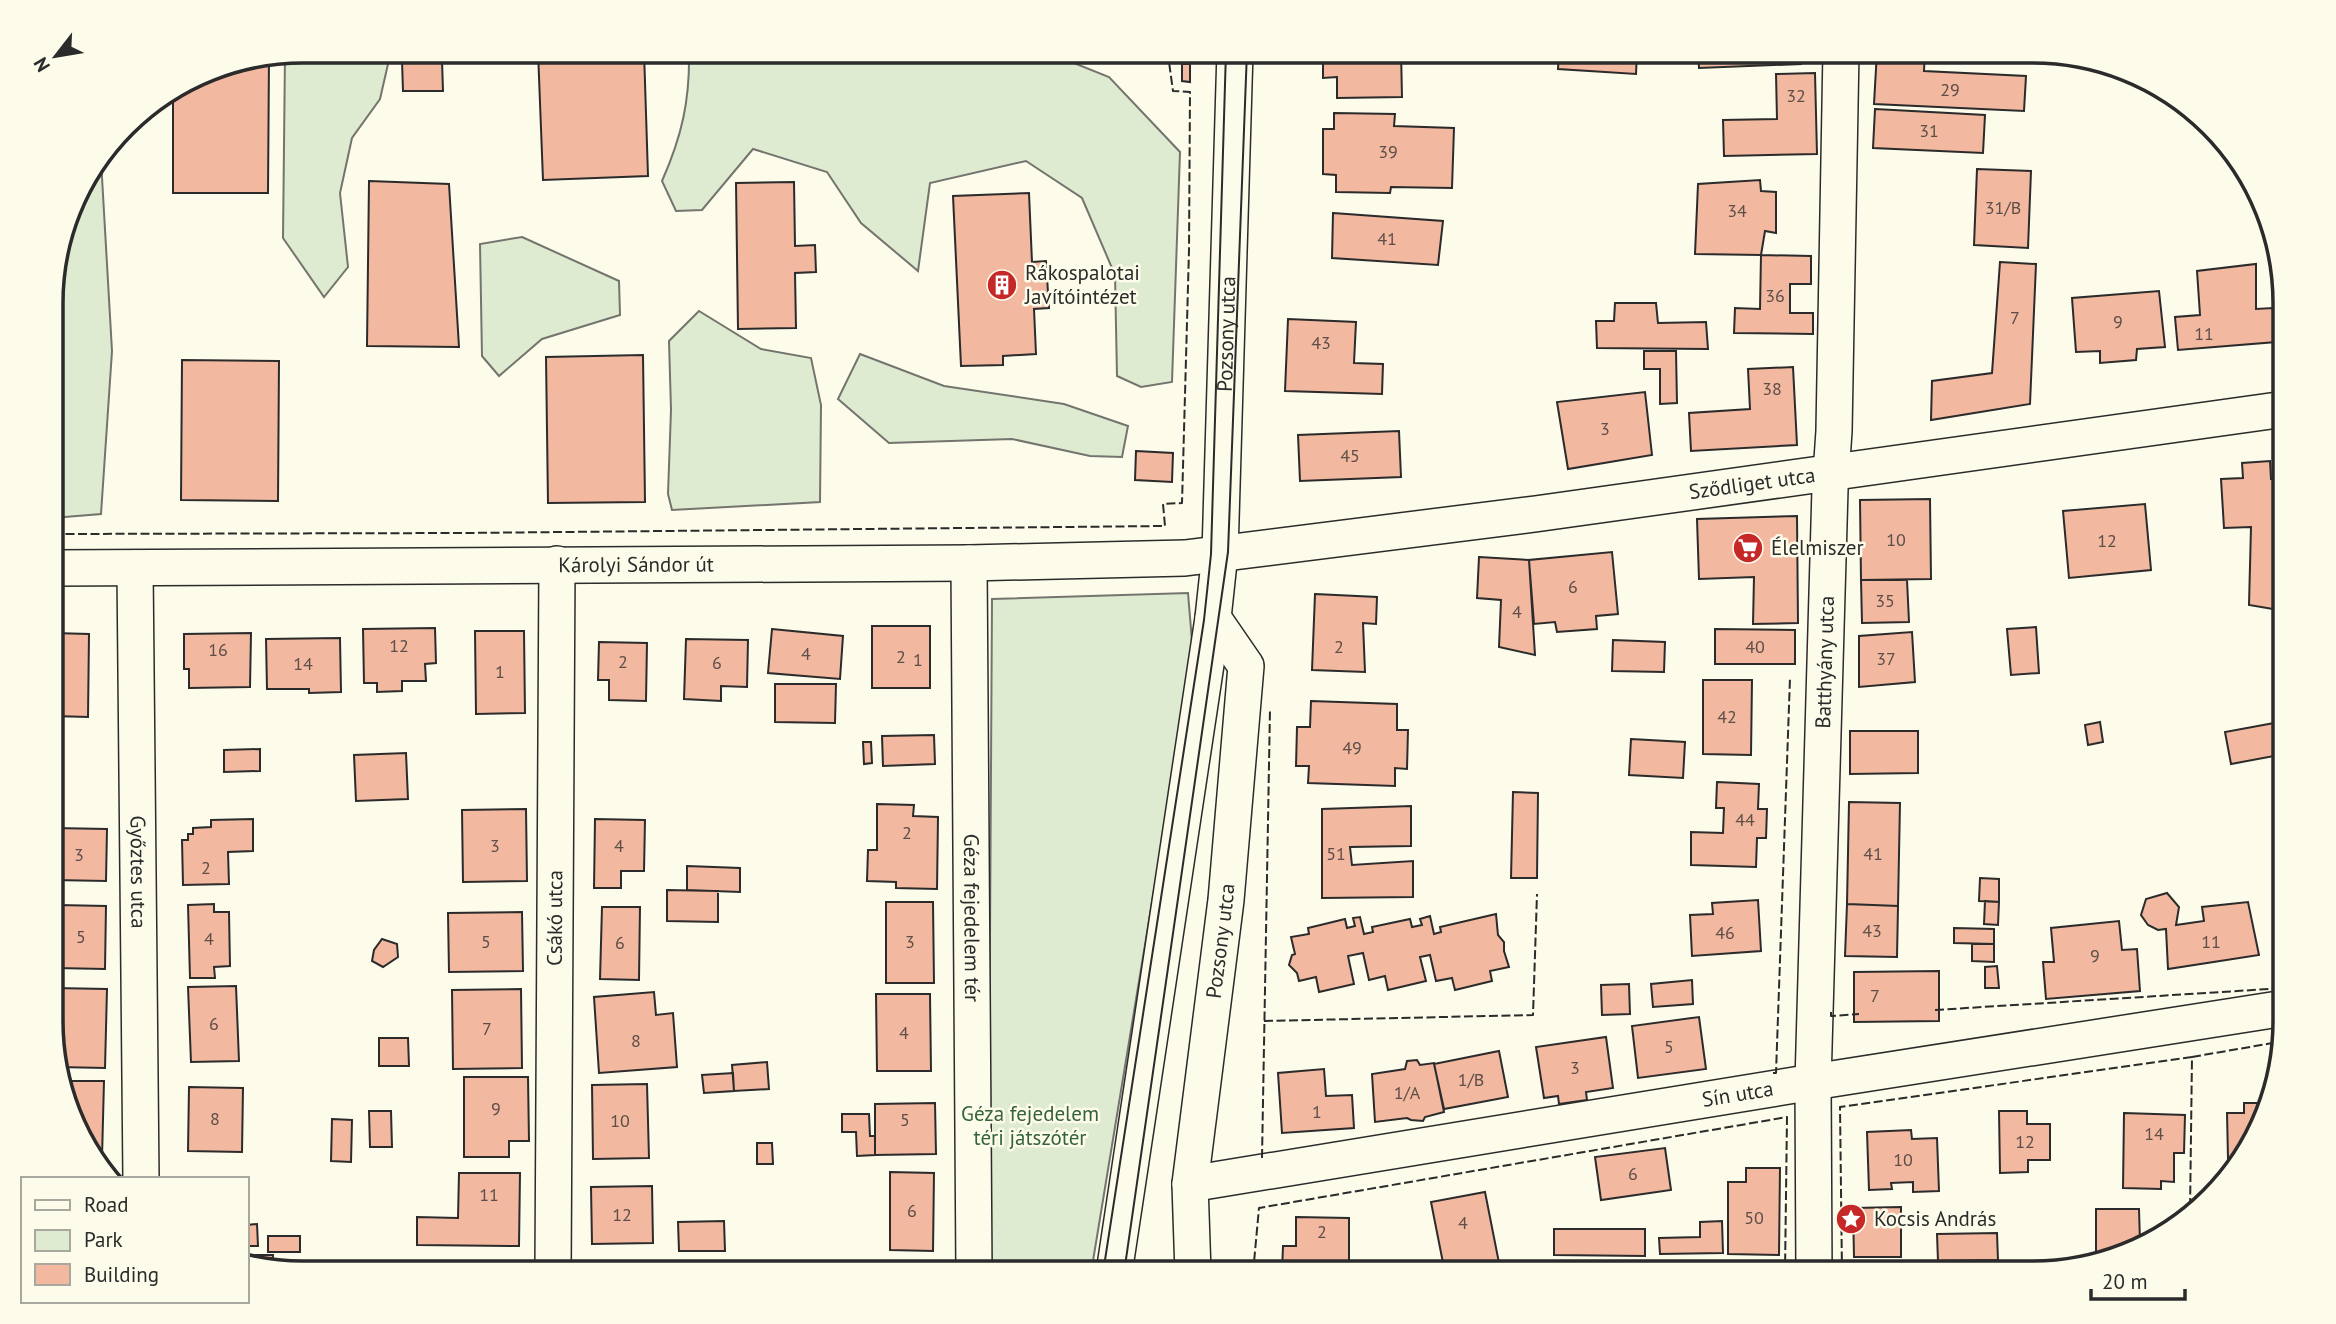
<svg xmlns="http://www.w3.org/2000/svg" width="2336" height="1324" font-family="'PT Sans',sans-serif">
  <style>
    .green { fill: #deebd1; stroke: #74746e; stroke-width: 2 }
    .building { fill: #f2b8a0; stroke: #2b2b2b; stroke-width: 2 }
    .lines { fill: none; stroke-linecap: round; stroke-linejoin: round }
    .minor-casing { stroke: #2b2b2b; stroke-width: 38 }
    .minor { stroke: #fdfbea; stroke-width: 35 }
    .tram { stroke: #2b2b2b; stroke-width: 2 }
    .fence { stroke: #2b2b2b; stroke-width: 2; stroke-dasharray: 9 3.5; stroke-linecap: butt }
    .labels { text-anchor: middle; stroke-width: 5; stroke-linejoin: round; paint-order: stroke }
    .number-label { font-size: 18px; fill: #5d4e48 }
    .poi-label { font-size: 21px; fill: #2b2b2b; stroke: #fdfbea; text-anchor: start }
    .street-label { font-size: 21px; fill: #2b2b2b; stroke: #fdfbea }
    .park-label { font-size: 21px; fill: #34623c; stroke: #fdfbea }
    .rim { fill: none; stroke: #2b2b2b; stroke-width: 3.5 }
  </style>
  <rect width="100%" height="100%" fill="#fdfbea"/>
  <path class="green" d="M303,51H391L380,99L352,138L340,193L348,267L324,297L283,238L285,54Z
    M689,51H1044L1109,77L1180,152L1172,382L1141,387L1117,376L1115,275L1082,198L1026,161L930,183L918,271L861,223L827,172L753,149L702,210L676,211L662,181C682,136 690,100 689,51Z
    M101,160L112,351L101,514L53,518V270L77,191Z
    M522,237L619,281L620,315L542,339L499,376L482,356L480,244Z
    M699,311L761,349L811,358L821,405L820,502L672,510L668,494L671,410L669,341Z
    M860,354L944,386L1064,404L1128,426L1122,457L1090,456L1012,439L889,443L838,399Z
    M1188,593L1193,653L1091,1273H988L992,599Z
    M2030,1270V1273H1911V1271Z"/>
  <path class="building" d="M538,51H644L648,176L543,180Z
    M1081,51H1150V58L1081,55Z
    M1323,51H1401L1402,97L1337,98V77L1323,78Z
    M1559,51H1637L1636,74L1558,69Z
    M1698,51H1800L1801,64L1699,68Z
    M1877,51H1925L1924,71L2026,76L2024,111L1874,104Z
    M269,57L268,193H173V90L207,70Z
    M442,60L443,91H403L402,61Z
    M1182,64H1190V82L1182,81Z
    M1815,73L1817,154L1724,156L1723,120L1777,119L1776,74Z
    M1875,109L1985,115L1983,153L1873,148Z
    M1334,113L1395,114L1394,126L1454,128L1452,188L1391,187L1390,193L1336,192V175L1323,174V129H1334Z
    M1977,169L2031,171L2028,248L1974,245Z
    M1760,180L1761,191L1776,192V233L1765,231L1761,255L1695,254L1698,184Z
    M369,181L449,184L459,347L367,346Z
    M794,182L795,246L815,245L816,272L795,273L796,328L738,329L736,183Z
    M1029,193L1032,262L1046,261L1049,308L1034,309L1036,354L1003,356V365L961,366L953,196Z
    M1333,213L1443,221L1438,265L1332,258Z
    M1761,255L1811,256V284H1790V313H1813V334L1734,333L1735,308L1760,309Z
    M2000,262L2036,264L2030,404L1931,420L1932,381L1992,373Z
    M2256,264V309L2273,308L2276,342L2178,350L2175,317L2200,315L2197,271Z
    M2159,291L2165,347L2137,349L2136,360L2100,363V351L2076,352L2072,298Z
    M1615,303H1656L1658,323L1706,322L1708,349L1597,348L1596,321H1614Z
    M1288,319L1356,322L1354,363L1383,364L1382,394L1285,391Z
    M1644,351H1676L1677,403L1660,404V369H1644Z
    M643,355L645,502L548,503L546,357Z
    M182,360L279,361L278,501L181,500Z
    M1793,367L1797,445L1691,451L1689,413L1750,409L1748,369Z
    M1645,392L1652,455L1568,469L1557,402Z
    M1399,431L1401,477L1300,481L1298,435Z
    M1136,451L1173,453L1172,482L1135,480Z
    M2270,461L2271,479L2283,478L2285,611L2249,605L2251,527L2224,528L2221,479L2243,478L2242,463Z
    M1930,499L1931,579L1861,580L1860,500Z
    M2145,504L2151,570L2069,578L2063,511Z
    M1797,516L1798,623L1753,624L1754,577L1699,579L1697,519Z
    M1612,552L1618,614L1596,616L1597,629L1557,632L1555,622L1534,624L1529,560Z
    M1479,557L1529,560L1535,655L1499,647L1501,600L1477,598Z
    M1861,580H1907L1909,622L1862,623Z
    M1315,594L1377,597L1376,624L1363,623L1365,672L1312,670Z
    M872,626H930V688H872Z
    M2036,627L2039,673L2011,675L2007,629Z
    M435,628L436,663L425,664L426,681H402V691L377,692V683H364L363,629Z
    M772,629L843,636L840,679L768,673Z
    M1715,629L1795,630V664H1715Z
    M475,631H524L525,713L476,714Z
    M1912,632L1915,682L1859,687V636Z
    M53,633L89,634L88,717L53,716Z
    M251,633L250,687L189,688V669H184V634Z
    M340,638L341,692L309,693V689H267L266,639Z
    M686,639L748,640L747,687L721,686V701L684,699Z
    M1613,640L1665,642L1664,672L1612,671Z
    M599,642L647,643L646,701L609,700V680H598Z
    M1703,680H1752L1751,755L1703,754Z
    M775,684H836L835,723L775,722Z
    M1311,701L1397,704V730H1408L1407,769L1395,768V786L1308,783L1309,766H1296L1297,727H1310Z
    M2285,721V754L2231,764L2225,732Z
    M2100,722L2103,742L2088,745L2085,725Z
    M1850,731H1918V773L1850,774Z
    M934,735L935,764L883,766L882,736Z
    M1631,739L1685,742L1683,778L1629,775Z
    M863,742H871L872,763L864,764Z
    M260,749V771L224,772V750Z
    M406,753L408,799L356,801L354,755Z
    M1717,782L1759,784L1758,809H1767L1766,838H1757L1756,867L1691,865V832L1723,833L1724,808H1716Z
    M1513,792L1538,793L1537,878H1511Z
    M1849,802L1900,803L1898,906L1847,904Z
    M877,804L914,805L913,816L938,817L937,889L896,888V882L867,881L868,850H877Z
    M1411,806V846L1350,847L1352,865L1413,861V897L1322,898V809Z
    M526,809L527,881L463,882L462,810Z
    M253,819V851L228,852L229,884L183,885L182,840H188V834H193V828L211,827V820Z
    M595,819L645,820L644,871H621V888H594Z
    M53,828L107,829L106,881L53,880Z
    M687,866L740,868V892L687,890Z
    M1980,878L1999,879V902L1979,901Z
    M667,890L718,891V922L667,921Z
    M2167,893L2179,907L2176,925L2204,921L2202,907L2248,902L2259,955L2168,969L2166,929L2158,930L2148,925L2141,915L2146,899Z
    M1758,900L1761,951L1692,956L1690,915L1713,914L1712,903Z
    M1985,901L1999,902L1998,925L1984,924Z
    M886,902H933L934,983H886Z
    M214,904V912H229L230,966L214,967L215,978H190L188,905Z
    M1847,904L1898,906L1897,957L1845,956Z
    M58,905L106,906L105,969L56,968Z
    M602,907H640L639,980L600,979Z
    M522,912L523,971L449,972L448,913Z
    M1496,914L1498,935L1504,942V951L1509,967L1490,971L1492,981L1455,990L1452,978L1436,981L1430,955L1420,957L1426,981L1388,990L1385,976L1369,980L1363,953L1348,956L1354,984L1319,992L1316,977L1299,981L1297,973L1289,965L1292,955L1295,954L1291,937L1309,934L1308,928L1345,919L1347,928L1355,926L1353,918L1360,917L1364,934L1373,932L1372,927L1410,919L1412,927L1422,925L1420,919L1430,916L1434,934L1441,932L1440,927Z
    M2119,921L2122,950L2137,949L2140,991L2046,999L2043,962H2054L2051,928Z
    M1954,928L1994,929V944L1954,943Z
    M382,939L397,944L398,957L383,967L372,961L374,950Z
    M1972,944H1994V962L1972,961Z
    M1997,966L1999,988H1985V967Z
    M1939,971V1021L1854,1022V972Z
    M1692,980L1693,1004L1653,1007L1651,984Z
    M1629,984L1630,1014L1602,1015L1601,985Z
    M236,986L239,1061L191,1062L188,987Z
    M53,988L107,989L105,1068L58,1067L53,1054Z
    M521,989L522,1068L453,1069L452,990Z
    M654,992L656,1015L673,1013L677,1067L599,1073L594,997Z
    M876,994H930L931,1071H877Z
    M1699,1017L1706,1069L1638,1078L1632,1026Z
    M1606,1037L1613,1088L1586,1092L1587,1100L1559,1104L1558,1096L1544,1098L1536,1047Z
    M379,1038H408L409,1066H379Z
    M1499,1051L1508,1097L1444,1109L1434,1064Z
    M1417,1060L1420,1065L1434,1063L1444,1112L1425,1117L1423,1121L1411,1120L1407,1118L1375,1122L1372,1074L1405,1069L1407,1061Z
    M767,1062L769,1089L734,1091L732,1065Z
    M1324,1069L1326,1096L1352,1095L1354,1128L1282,1133L1278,1073Z
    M733,1073L734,1091L704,1093L702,1075Z
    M464,1077H528L529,1141H509V1157H464Z
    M63,1081H104L102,1158H92Z
    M647,1084L649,1158L593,1159L592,1085Z
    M189,1087L243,1088L242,1152L188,1151Z
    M935,1103L936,1154L875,1155V1104Z
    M2244,1103H2265L2252,1147L2242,1158H2228L2227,1113H2244Z
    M369,1111H391L392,1147H370Z
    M1999,1111H2027V1124H2050V1160H2028V1172L2000,1173Z
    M2124,1113L2185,1115L2184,1153H2174V1182L2161,1181V1189L2123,1188Z
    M842,1114H869L870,1136H875V1155L857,1156L856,1132H842Z
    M332,1119L352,1120L351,1162L331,1161Z
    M1911,1130L1912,1139L1937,1138L1939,1191L1913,1192V1182L1891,1183L1892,1189L1869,1190L1867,1132Z
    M757,1143H772L773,1164H757Z
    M1665,1148L1671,1190L1601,1200L1595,1157Z
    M1746,1168H1780L1779,1255L1728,1254V1182H1746Z
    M890,1172L934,1173L933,1251L890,1250Z
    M459,1173H520L519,1246L417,1245V1217L458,1218Z
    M247,1177V1179L189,1178Z
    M652,1186L653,1243L592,1244L591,1187Z
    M1485,1192L1501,1273H1445L1431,1202Z
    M1901,1207V1257H1854L1853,1208Z
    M2096,1209H2139L2140,1242L2096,1257Z
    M1296,1217L1349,1218V1273L1282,1271L1283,1246H1296Z
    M724,1221L725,1251H679L678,1222Z
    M1722,1221L1723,1253L1660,1254L1659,1238L1700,1237V1222Z
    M257,1224L258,1246H247V1225Z
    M1554,1229H1645V1256L1554,1255Z
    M1997,1233L1998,1260L1938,1261L1937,1234Z
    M268,1236H300V1252H268Z
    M247,1255H273L272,1265L247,1258Z
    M885,1262H936V1273H885Z
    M1724,1264L1782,1265V1273H1724Z"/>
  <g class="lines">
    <g class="minor-casing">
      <g id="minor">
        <path id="s1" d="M969,563L974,1273"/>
        <path id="s2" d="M53,568L969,563L1185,558L1535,514L2285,409"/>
        <path id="s3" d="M135,568L141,1179"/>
        <path id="s4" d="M1190,1184L1813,1082L2285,1008"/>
        <path id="s5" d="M553,1273L557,564"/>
        <path id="s6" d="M1114,1273L1213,618L1220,553L1235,51"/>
        <path id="s7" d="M1193,1273L1190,1184L1226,900L1246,666L1213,618"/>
        <path id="s8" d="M1814,1273L1813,1082L1830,489L1834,431L1841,51"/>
      </g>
    </g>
    <use href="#minor" class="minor"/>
    <path class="tram" d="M1103,1273L1204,620L1211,554L1226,51
      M1124,1273L1228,552L1247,51"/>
    <path class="fence" d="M2284,480L2281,441H2285
      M53,534L465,533L1165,526L1163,504L1182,503L1189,250L1190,92L1173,91L1169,62L1137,63L1077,57V51
      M1935,1010L2285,988
      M1831,1012V1016L1859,1014
      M1264,1021L1533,1015L1537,894
      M2192,1057L2284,1041
      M1773,1073H1776L1790,678
      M1262,1158L1270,709
      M1842,1267L2032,1268V1273
      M1253,1273L1259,1208L1787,1117L1785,1273
      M1842,1273L1840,1107L2192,1057L2190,1213"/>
  </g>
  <defs>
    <g id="building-disc" transform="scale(1.575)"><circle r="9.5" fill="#c62828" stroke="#fdfbea"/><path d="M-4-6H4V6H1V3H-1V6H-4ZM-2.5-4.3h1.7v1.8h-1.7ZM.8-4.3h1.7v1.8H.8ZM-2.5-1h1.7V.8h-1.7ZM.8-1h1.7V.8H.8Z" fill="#fff"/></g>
    <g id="supermarket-disc" transform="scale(1.575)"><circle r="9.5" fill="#c62828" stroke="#fdfbea"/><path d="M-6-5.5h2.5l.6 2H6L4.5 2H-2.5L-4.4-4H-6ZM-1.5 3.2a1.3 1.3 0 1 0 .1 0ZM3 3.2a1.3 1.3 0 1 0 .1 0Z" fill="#fff"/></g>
    <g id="sight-disc" transform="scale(1.575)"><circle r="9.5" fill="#c62828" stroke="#fdfbea"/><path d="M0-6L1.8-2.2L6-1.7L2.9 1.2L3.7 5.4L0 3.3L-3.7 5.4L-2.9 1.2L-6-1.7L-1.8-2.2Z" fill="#fff"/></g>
  </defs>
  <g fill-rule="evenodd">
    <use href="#building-disc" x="1002" y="285"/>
    <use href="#supermarket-disc" x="1748" y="548"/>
    <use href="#sight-disc" x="1851" y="1219"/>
  </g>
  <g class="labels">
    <g class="number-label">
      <text x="1950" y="96">29</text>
      <text x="1796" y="102">32</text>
      <text x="1929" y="137">31</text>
      <text x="1388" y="158">39</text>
      <text x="2003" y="214">31/B</text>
      <text x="1737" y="217">34</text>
      <text x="1387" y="245">41</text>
      <text x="1775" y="302">36</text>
      <text x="2015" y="324">7</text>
      <text x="2118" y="328">9</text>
      <text x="2204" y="340">11</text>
      <text x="1321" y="349">43</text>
      <text x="1772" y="395">38</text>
      <text x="1605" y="435">3</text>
      <text x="1350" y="462">45</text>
      <text x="1896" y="546">10</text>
      <text x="2107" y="547">12</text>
      <text x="1573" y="593">6</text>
      <text x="1885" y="607">35</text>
      <text x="1517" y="618">4</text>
      <text x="399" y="652">12</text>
      <text x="1339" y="653">2</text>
      <text x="1755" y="653">40</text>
      <text x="218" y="656">16</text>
      <text x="806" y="660">4</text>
      <text x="901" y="663">2</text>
      <text x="1886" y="665">37</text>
      <text x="918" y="666">1</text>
      <text x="623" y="668">2</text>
      <text x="717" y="669">6</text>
      <text x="303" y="670">14</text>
      <text x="500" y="678">1</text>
      <text x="1727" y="723">42</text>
      <text x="1352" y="754">49</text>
      <text x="1745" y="826">44</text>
      <text x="907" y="839">2</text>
      <text x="495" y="852">3</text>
      <text x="619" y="852">4</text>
      <text x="1336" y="860">51</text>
      <text x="1873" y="860">41</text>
      <text x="79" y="861">3</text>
      <text x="206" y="874">2</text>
      <text x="1872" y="937">43</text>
      <text x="1725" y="939">46</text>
      <text x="81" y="943">5</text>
      <text x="209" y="945">4</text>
      <text x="486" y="948">5</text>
      <text x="910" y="948">3</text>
      <text x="2211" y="948">11</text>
      <text x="620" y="949">6</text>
      <text x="2095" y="962">9</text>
      <text x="1875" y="1002">7</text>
      <text x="214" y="1030">6</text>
      <text x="487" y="1035">7</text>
      <text x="904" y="1039">4</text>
      <text x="636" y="1047">8</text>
      <text x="1669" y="1053">5</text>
      <text x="1575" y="1074">3</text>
      <text x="1471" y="1086">1/B</text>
      <text x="1407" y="1099">1/A</text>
      <text x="496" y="1115">9</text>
      <text x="1317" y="1118">1</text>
      <text x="215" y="1125">8</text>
      <text x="905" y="1126">5</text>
      <text x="620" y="1127">10</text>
      <text x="2154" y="1140">14</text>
      <text x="2025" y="1148">12</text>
      <text x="1903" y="1166">10</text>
      <text x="1633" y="1180">6</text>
      <text x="489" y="1201">11</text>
      <text x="912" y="1217">6</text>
      <text x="622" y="1221">12</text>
      <text x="1754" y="1224">50</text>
      <text x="1463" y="1229">4</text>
      <text x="1322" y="1238">2</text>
    </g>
    <g class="poi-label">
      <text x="1025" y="280">Rákospalotai<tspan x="1025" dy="24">Javítóintézet</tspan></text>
      <text x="1771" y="555">Élelmiszer</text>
      <text x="1874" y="1226">Kocsis András</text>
    </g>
    <g class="street-label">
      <text dy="7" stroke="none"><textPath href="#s6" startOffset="947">Pozsony utca</textPath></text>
      <text dy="7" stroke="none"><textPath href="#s2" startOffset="1704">Sződliget utca</textPath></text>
      <text dy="7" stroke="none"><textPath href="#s2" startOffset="583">Károlyi Sándor út</textPath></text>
      <text dy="7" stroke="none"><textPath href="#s8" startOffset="611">Batthyány utca</textPath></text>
      <text dy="7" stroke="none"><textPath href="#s3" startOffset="304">Győztes utca</textPath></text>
      <text dy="7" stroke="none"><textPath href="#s1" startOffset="355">Géza fejedelem tér</textPath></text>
      <text dy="7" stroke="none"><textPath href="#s5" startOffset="355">Csákó utca</textPath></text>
      <text dy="7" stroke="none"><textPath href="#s7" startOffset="334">Pozsony utca</textPath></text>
      <text dy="7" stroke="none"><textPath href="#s4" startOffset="555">Sín utca</textPath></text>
    </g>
    <g class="park-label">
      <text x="1030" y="1121">Géza fejedelem<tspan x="1030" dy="24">téri játszótér</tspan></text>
    </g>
  </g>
  <path d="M0 0H2336V1324H0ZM303 63H2033A240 240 0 0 1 2273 303V1021A240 240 0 0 1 2033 1261H303A240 240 0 0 1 63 1021V303A240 240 0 0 1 303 63Z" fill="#fdfbea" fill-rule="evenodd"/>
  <path class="rim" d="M303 63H2033A240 240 0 0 1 2273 303V1021A240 240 0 0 1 2033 1261H303A240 240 0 0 1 63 1021V303A240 240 0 0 1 303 63Z"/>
  <rect x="21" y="1177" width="228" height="126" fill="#fdfbea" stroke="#a9a89e" stroke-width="2"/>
  <rect x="35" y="1200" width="35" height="10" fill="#fdfbea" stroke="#a9a89e" stroke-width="2"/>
  <text x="84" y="1212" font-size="21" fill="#2b2b2b">Road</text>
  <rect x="35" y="1230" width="35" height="21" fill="#deebd1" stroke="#a9a89e" stroke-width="2"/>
  <text x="84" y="1247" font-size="21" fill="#2b2b2b">Park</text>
  <rect x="35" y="1264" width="35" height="21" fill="#f2b8a0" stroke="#a9a89e" stroke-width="2"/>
  <text x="84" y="1282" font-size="21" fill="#2b2b2b">Building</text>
  <g transform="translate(56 56) rotate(239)" stroke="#fdfbea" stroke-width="5" paint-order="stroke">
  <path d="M0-5L12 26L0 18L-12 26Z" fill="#2b2b2b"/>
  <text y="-10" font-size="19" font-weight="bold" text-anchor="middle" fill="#2b2b2b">N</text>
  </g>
  <path d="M2091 1289v10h94v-10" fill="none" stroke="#2b2b2b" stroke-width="3.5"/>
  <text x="2102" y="1289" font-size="21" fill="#2b2b2b" stroke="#fdfbea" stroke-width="5" paint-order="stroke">20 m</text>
</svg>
